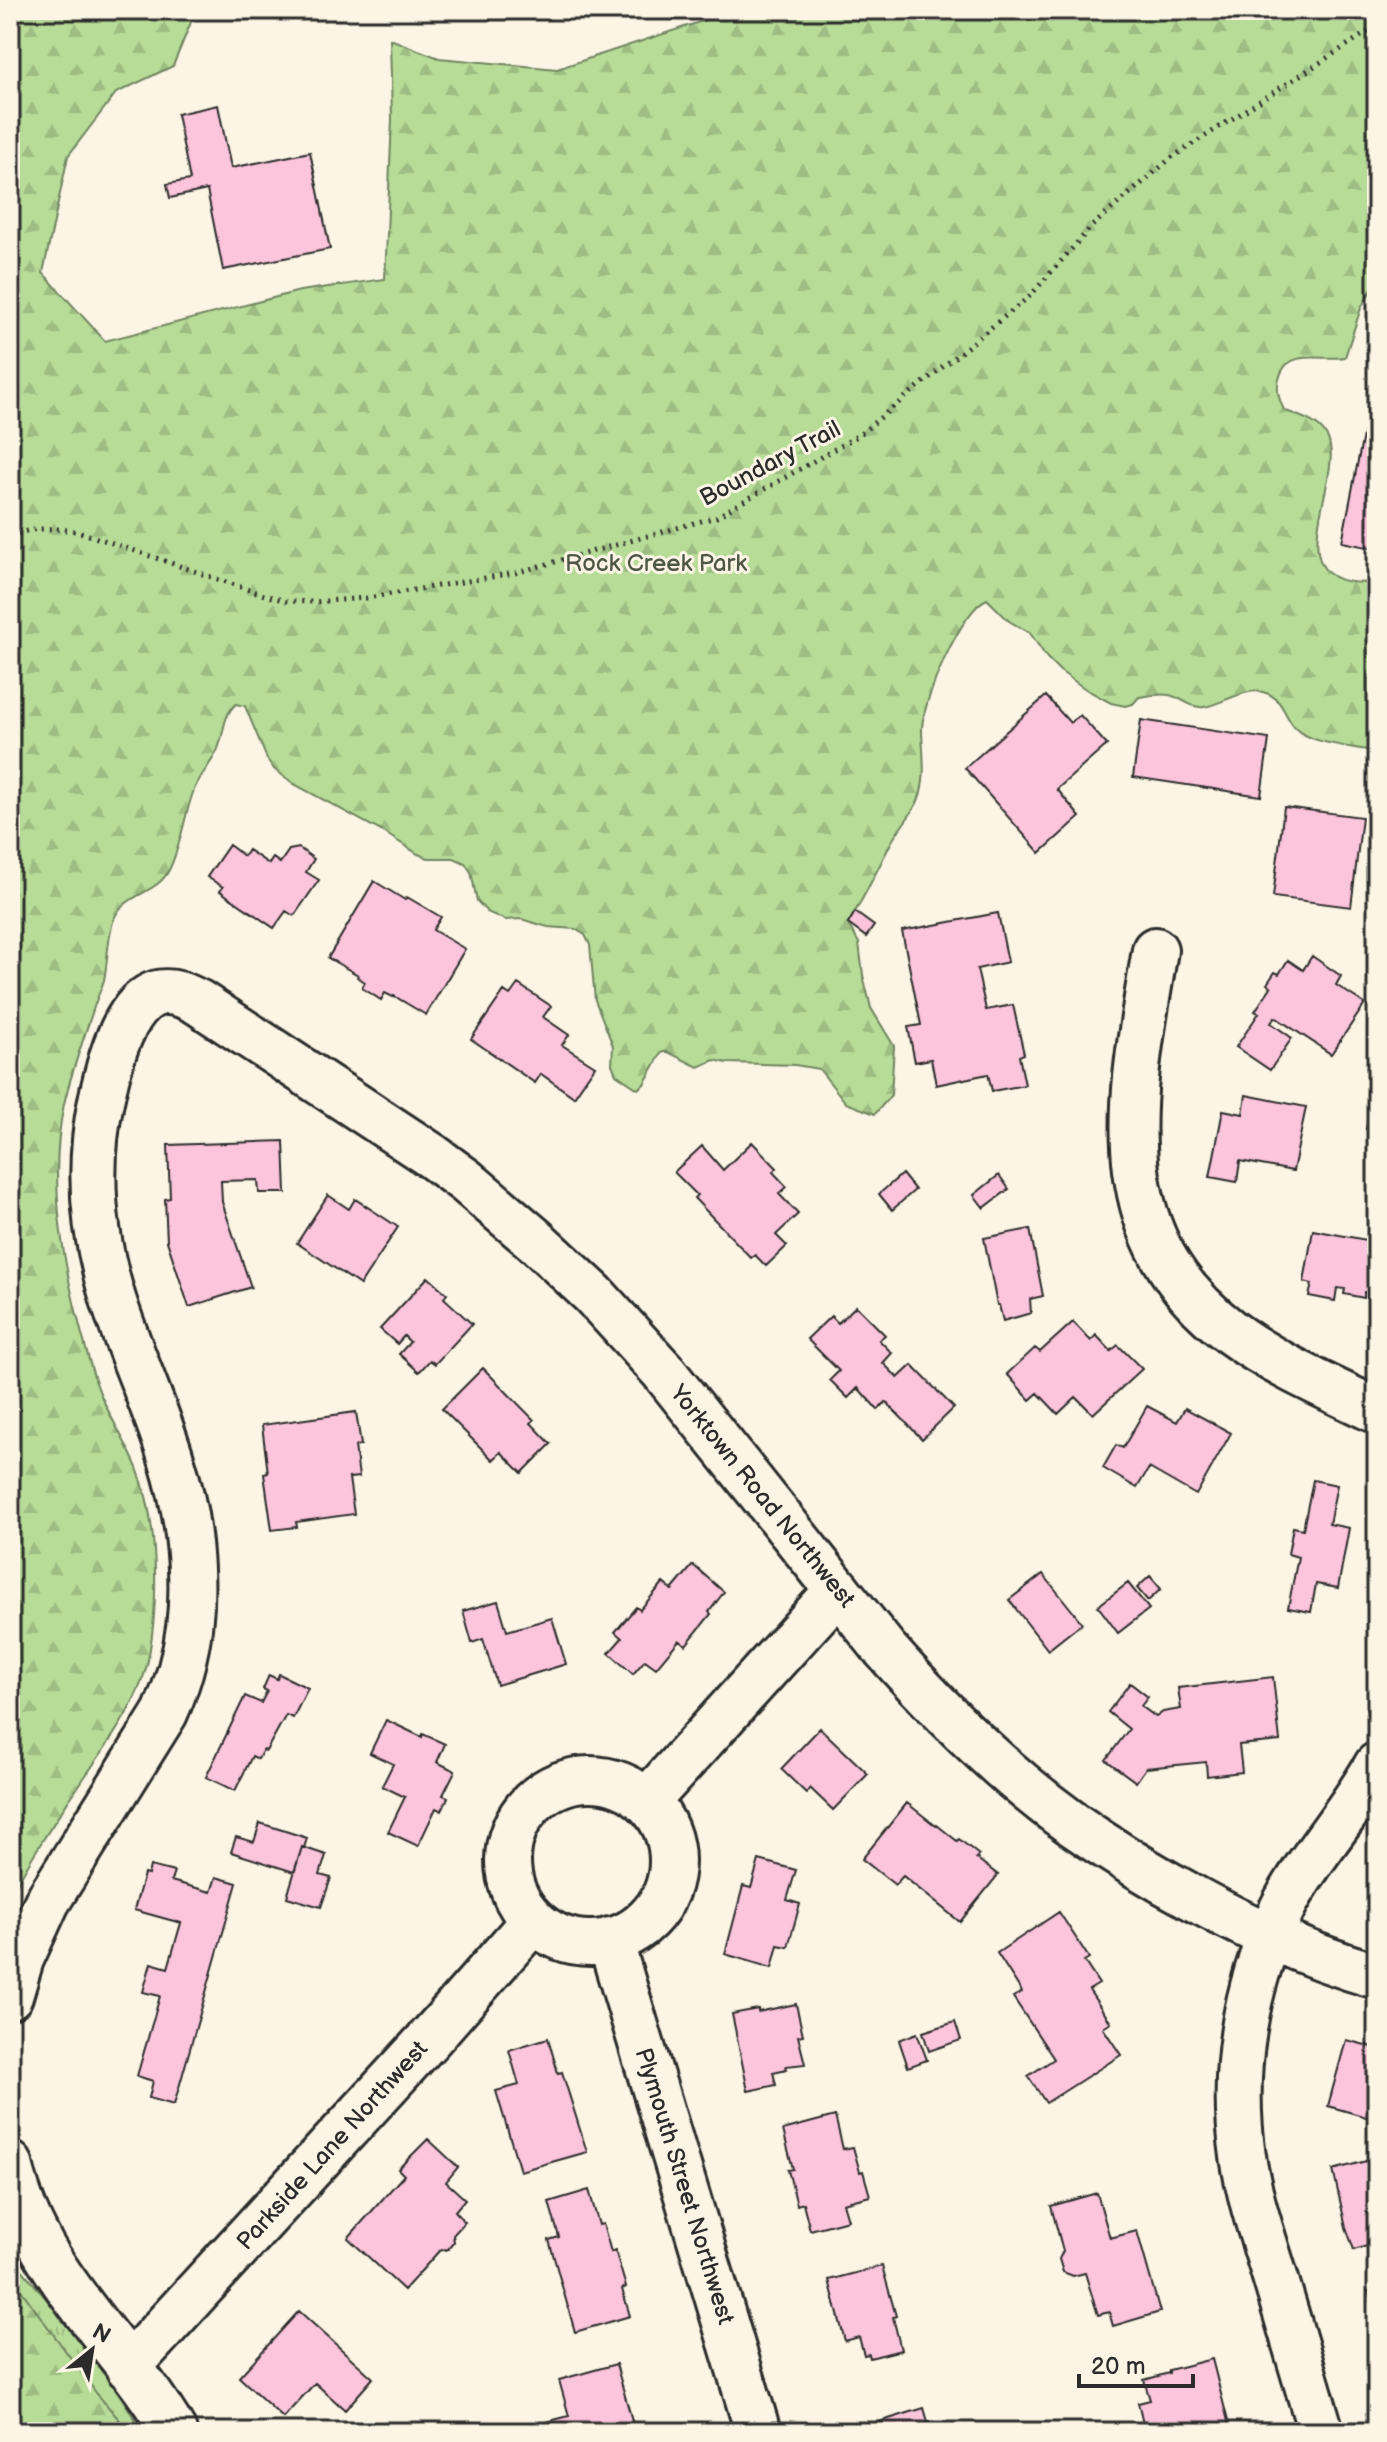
<svg xmlns="http://www.w3.org/2000/svg" width="1387" height="2442" font-family="'Balsamiq Sans',sans-serif">
  <style>
    .grass { fill: url(#grass-tufts); stroke: #708461; stroke-width: 2 }
    .forest { fill: url(#forest-firs); stroke: #708461; stroke-width: 2 }
    .building { fill: #fcc5dc; stroke: #2b2b2b; stroke-width: 2 }
    .lines { fill: none; stroke-linecap: round; stroke-linejoin: round }
    .minor-casing { stroke: #2b2b2b; stroke-width: 50 }
    .path { stroke: #2b2b2b; stroke-width: 5; stroke-dasharray: 2 6; stroke-linecap: butt }
    .minor { stroke: #fcf5e5; stroke-width: 44 }
    .labels { text-anchor: middle; stroke-width: 6; stroke-linejoin: round; paint-order: stroke }
    .street-label { font-size: 24px; fill: #2b2b2b; stroke: #fcf5e5 }
    .park-label { font-size: 24px; fill: #4e5746; stroke: #fcf5e5 }
  </style>
  <defs>
    <pattern id="grass-tufts" width="24" height="20" patternUnits="userSpaceOnUse" patternTransform="scale(2)"><rect width="24" height="20" fill="#b6dc97"/><path d="M3 7l-1-3M5 7V3M7 7l1-3M15 17l-1-3M17 17v-4M19 17l1-3" fill="none" stroke="#9dbd82"/></pattern>
    <pattern id="forest-firs" width="22" height="20" patternUnits="userSpaceOnUse" patternTransform="scale(2)"><rect width="22" height="20" fill="#b6dc97"/><path d="M5 1l3.5 6h-7zM16 11l3.5 6h-7z" fill="#9dbd82"/></pattern>
  </defs>
  <rect width="100%" height="100%" fill="#fcf5e5"/>
  <filter id="ink" filterUnits="userSpaceOnUse"><feTurbulence type="fractalNoise" baseFrequency=".0125" numOctaves="2"/><feDisplacementMap in="SourceGraphic" scale="16" xChannelSelector="R" yChannelSelector="G"/><feConvolveMatrix kernelMatrix="1 2 1 2 8 2 1 2 1" color-interpolation-filters="sRGB"/></filter>
  <g filter="url(#ink)">
    <path class="grass" d="M10,2255L101,2365L143,2432H10Z"/>
    <path class="forest" d="M10,10H196L173,66L116,93L68,156L43,273L105,341L300,291L385,279L392,119L390,39L439,58L557,69L736,10H1377V280L1361,308L1345,357C1323,361 1291,349 1281,373C1275,387 1278,397 1284,410C1298,416 1318,421 1326,435C1351,472 1264,594 1377,582V752C1355,747 1310,744 1295,728C1285,717 1283,701 1269,694C1248,684 1224,704 1204,707C1192,709 1181,697 1169,695C1160,693 1148,696 1139,697L1133,704L1125,706L1111,703L1087,690L1060,671L1047,658L1030,633L1009,621L987,599C961,610 923,700 922,728C922,753 928,776 918,801C911,816 899,828 891,843C877,870 864,898 848,924L859,943L863,975L871,1008L894,1046L891,1095L875,1114L846,1103L819,1069L795,1065L727,1063L714,1060L698,1067L668,1052H662L644,1084L638,1089L616,1074L612,1064L613,1046L595,1000L590,945L585,935L575,929L548,927L521,919L505,920L487,912L477,901L471,872L465,863L454,858H428L418,854L385,833L294,784L274,769L267,759L245,706L236,704C222,716 225,734 217,751C211,764 200,775 194,790C184,816 181,846 169,870C157,895 121,894 113,922C107,940 108,961 104,980C101,990 96,1000 93,1010C83,1041 71,1073 64,1104C47,1184 64,1271 86,1349C91,1367 96,1387 105,1404C115,1426 128,1446 137,1468C158,1520 159,1599 149,1655C142,1697 110,1741 86,1775C59,1815 32,1854 10,1897Z
      M10,2275L97,2394L130,2432H10Z"/>
    <path class="building" d="M218,105L231,168L310,152L330,249L223,270L207,190L170,198L167,184L190,180L177,114Z
      M1366,420L1377,422V549L1342,542Z
      M1046,696L1070,723L1080,715L1107,745L1057,789L1080,817L1040,853L965,768Z
      M1141,720L1269,739L1261,796L1133,777Z
      M1284,807L1362,817L1351,907L1273,897Z
      M229,845L244,856L248,850L269,864L273,858L280,863L289,850L299,848L314,859L306,872L319,880L294,916L286,911L274,928L220,891L223,887L207,877Z
      M374,881L405,900L407,897L441,917L433,930L465,949L426,1015L394,996L393,997L385,993L381,1000L362,988L365,982L357,977L358,975L328,958Z
      M855,912L874,926L866,937L848,924Z
      M998,913L1008,962L977,969L986,1010L1013,1005L1024,1054L1019,1056L1025,1085L992,1091L988,1074L936,1085L931,1059L915,1062L908,1027L921,1025L902,931Z
      M1312,956L1341,976L1336,985L1365,1004L1331,1054L1275,1017L1271,1023L1292,1038L1270,1070L1236,1047L1259,1013L1255,1011L1271,987L1267,984L1275,972L1279,974L1288,960L1303,970Z
      M518,984L551,1006L543,1017L569,1035L562,1045L595,1066L574,1097L541,1074L535,1083L471,1039L504,991L510,995Z
      M1246,1095L1306,1107L1293,1171L1240,1161L1237,1182L1210,1177L1223,1110L1243,1114Z
      M1372,1098L1377,1099V1131L1366,1129Z
      M284,1141L286,1193H259L258,1180L221,1181L222,1202L251,1287L189,1307L167,1241L165,1199L170,1198L168,1145Z
      M752,1142L777,1168L773,1172L787,1187L779,1194L798,1214L776,1235L787,1246L766,1266L755,1255L751,1258L694,1198L697,1195L674,1172L702,1146L723,1170Z
      M902,1174L915,1190L892,1210L879,1194Z
      M999,1175L1009,1189L984,1208L974,1195Z
      M328,1195L349,1209L355,1199L398,1227L360,1285L297,1243Z
      M1030,1229L1043,1296L1030,1299L1031,1313L1003,1321L999,1305H997L984,1238Z
      M1313,1230L1377,1242V1308L1369,1307L1372,1294L1364,1292V1298L1344,1294L1345,1289L1337,1288L1335,1301L1309,1296L1312,1284L1304,1282Z
      M428,1277L447,1294L444,1298L472,1324L435,1364L430,1360L419,1372L399,1354L410,1342L404,1336L397,1344L380,1329Z
      M856,1306L885,1335L879,1340L892,1353L883,1363L898,1378L912,1365L954,1408L922,1439L886,1402L878,1410L858,1388L848,1398L830,1380L839,1371L807,1339L831,1316L838,1323Z
      M1073,1322L1091,1341L1096,1335L1111,1351L1118,1345L1142,1369L1093,1414L1076,1397L1058,1414L1038,1393L1030,1400L1007,1374L1035,1348L1040,1352Z
      M483,1368L534,1420L531,1423L551,1444L522,1473L501,1452L493,1460L442,1409Z
      M1147,1406L1177,1422L1185,1408L1231,1433L1196,1495L1149,1468L1137,1488L1103,1468L1116,1445L1123,1448Z
      M356,1412L361,1445L355,1446L359,1477L349,1478L354,1514L296,1522L297,1527L272,1530L264,1474L268,1473L262,1425Z
      M1313,1480L1337,1485L1329,1524L1349,1528L1338,1588L1316,1584L1311,1612L1288,1608L1298,1557L1288,1554L1293,1527L1303,1529Z
      M693,1565L724,1592L709,1612L711,1614L686,1645L679,1640L656,1668L645,1660L633,1674L609,1653L622,1638L615,1632L636,1607L640,1610L663,1583L672,1590Z
      M1043,1574L1082,1623L1048,1650L1009,1600Z
      M1150,1576L1161,1589L1148,1601L1137,1588Z
      M1128,1583L1149,1609L1118,1633L1098,1606Z
      M498,1601L507,1631L552,1618L566,1664L497,1685L483,1639L472,1643L463,1611Z
      M279,1674L308,1688L293,1718L286,1715L266,1751L263,1750L258,1759L252,1756L235,1791L206,1777L245,1696L261,1703L267,1691L263,1689L269,1675L277,1679Z
      M1273,1677L1280,1741L1239,1745L1242,1772L1207,1776L1206,1762L1146,1768L1136,1782L1106,1760L1129,1729L1108,1712L1130,1683L1148,1697L1141,1706L1156,1717L1163,1712L1181,1709L1178,1688Z
      M386,1720L422,1737L423,1734L445,1744L437,1762L455,1771L443,1795L448,1797L442,1811L436,1808L418,1846L388,1832L405,1797L382,1786L393,1764L370,1753Z
      M820,1728L868,1774L833,1810L810,1788L806,1793L781,1769Z
      M907,1803L936,1826L937,1825L957,1841L959,1839L979,1855L976,1858L998,1875L960,1922L903,1876L895,1885L862,1859Z
      M260,1823L307,1838L304,1848L302,1847L294,1872L231,1852L236,1837L254,1842Z
      M302,1847L326,1855L320,1875L331,1878L321,1907L287,1897Z
      M759,1860L796,1870L787,1900L800,1904L788,1947L778,1945L772,1968L725,1954L743,1886L751,1888Z
      M150,1866L174,1872L171,1881L211,1892L216,1877L237,1883L174,2105L149,2098L153,2081L137,2076L160,1996L143,1992L151,1963L168,1968L181,1923L134,1910L144,1874L148,1875Z
      M1059,1912L1089,1958L1084,1961L1099,1984L1089,1990L1111,2023L1103,2028L1121,2055L1046,2103L1028,2076L1054,2059L1013,1997L1022,1992L997,1953Z
      M796,2004L803,2035L798,2036L805,2064L786,2066L787,2069L773,2072L776,2085L748,2091L732,2014L758,2009V2012Z
      M955,2022L961,2040L929,2051L923,2032Z
      M917,2033L927,2060L908,2067L899,2040Z
      M548,2038L558,2073L562,2072L587,2152L520,2171L496,2091L519,2085L509,2050Z
      M1346,2040L1377,2048V2104L1374,2103L1370,2118L1328,2106Z
      M835,2116L843,2149L853,2147L860,2172L863,2171L870,2196L843,2203L848,2220L810,2230L803,2203L797,2205L788,2170L793,2169L783,2130Z
      M428,2139L458,2167L446,2182L465,2199L455,2211L465,2222L453,2235L454,2242L448,2249L439,2251L404,2290L348,2238L404,2175L398,2169Z
      M1377,2158V2243L1354,2250L1346,2227L1333,2170Z
      M589,2190L599,2225L603,2224L611,2252L615,2250L626,2287L622,2289L630,2316L575,2332L549,2240L559,2237L549,2202Z
      M1097,2193L1110,2238L1137,2231L1160,2312L1113,2326L1109,2312L1098,2315L1085,2273L1073,2276L1063,2272L1059,2259L1063,2251L1051,2206Z
      M882,2266L896,2316L893,2317L901,2350L870,2358L869,2354L864,2355L859,2337L845,2341L829,2280Z
      M1377,2288V2321L1368,2291Z
      M299,2311L373,2378L345,2410L315,2383L283,2418L239,2377Z
      M1212,2359L1230,2429L1218,2432H1177L1176,2427L1158,2432H1145L1138,2403L1150,2400L1144,2380L1169,2373V2370Z
      M616,2364L635,2431L544,2432L542,2423L569,2416L559,2380Z
      M924,2408L931,2432H882L879,2422Z"/>
    <g class="lines">
      <g class="minor-casing">
        <path id="minor" d="M1155,950C1132,1091 1098,1232 1232,1333C1274,1364 1329,1388 1377,1411
          M508 1861a82 82 0 1 1 164 0a82 82 0 1 1-164 0Z
          M647,1801L838,1590
          M610,1940L758,2432
          M10,1996L21,1959L47,1902L165,1713C191,1655 196,1598 188,1535C178,1451 138,1378 113,1299C93,1234 87,1167 101,1101C107,1073 115,1039 131,1015C150,987 170,987 198,1002L432,1156L466,1181L535,1240L593,1294L663,1371L884,1648C940,1711 1001,1772 1070,1822C1111,1851 1154,1877 1199,1901C1256,1932 1314,1958 1377,1976
          M10,2164C34,2275 120,2339 174,2432
          M128,2367L429,2039L533,1921
          M1321,2432C1306,2381 1291,2331 1276,2280C1264,2240 1249,2198 1243,2156C1231,2073 1244,1989 1280,1913C1306,1860 1348,1817 1377,1765"/>
      </g>
      <path class="path" d="M10,537C31,526 58,528 80,532L261,594L286,601L313,602L367,598L515,573L716,517L859,435L1031,295L1092,226L1171,158L1377,26"/>
      <use href="#minor" class="minor"/>
    </g>
  </g>
  <g class="labels">
    <g class="street-label">
      <text transform="translate(770 463) rotate(-28)" y="8">Boundary Trail</text>
      <text transform="translate(763 1496) rotate(51)" y="8">Yorktown Road Northwest</text>
      <text transform="translate(332 2145) rotate(-48)" y="8">Parkside Lane Northwest</text>
      <text transform="translate(685 2186) rotate(73)" y="8">Plymouth Street Northwest</text>
    </g>
    <g class="park-label">
      <text x="656" y="571">Rock Creek Park</text>
    </g>
  </g>
  <rect width="1387" height="2442" fill="none" stroke="#fcf5e5" stroke-width="40"/>
  <rect x="20" y="20" width="1347" height="2402" fill="none" stroke="#2b2b2b" stroke-width="3" filter="url(#ink)"/>
  <g transform="translate(92 2350) rotate(30)" stroke="#fcf5e5" stroke-width="6" paint-order="stroke">
  <path d="M0-6L14 30L0 20L-14 30Z" fill="#2b2b2b"/>
  <text y="-12" font-size="22" font-weight="bold" text-anchor="middle" fill="#2b2b2b">N</text>
  </g>
  <path d="M1079 2374v12h114v-12" fill="none" stroke="#2b2b2b" stroke-width="4"/>
  <text x="1091" y="2374" font-size="24" fill="#2b2b2b" stroke="#fcf5e5" stroke-width="6" paint-order="stroke">20 m</text>
</svg>
